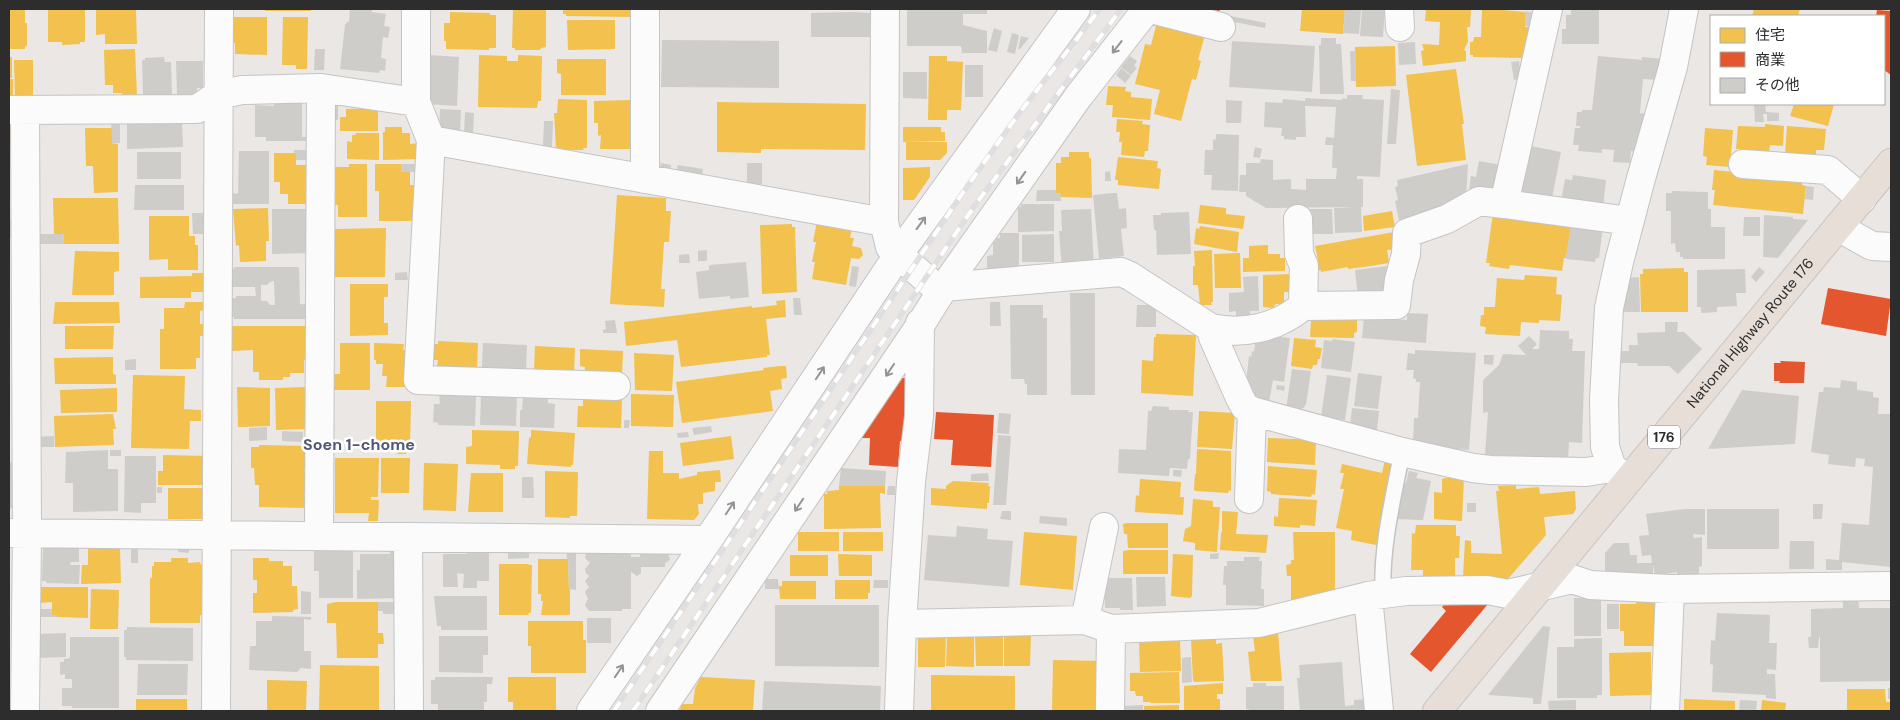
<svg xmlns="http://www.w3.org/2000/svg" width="1900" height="720" font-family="'DM Sans','Noto Sans JP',sans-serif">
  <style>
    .homes { fill: #f2c14e }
    .shops { fill: #e4572e }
    .building { fill: #cfcdca; fill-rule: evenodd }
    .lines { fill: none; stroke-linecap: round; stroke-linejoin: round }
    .lane-casing { stroke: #c4c4c4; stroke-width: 18 }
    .street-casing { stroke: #c4c4c4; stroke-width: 30 }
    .secondary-casing { stroke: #c4c4c4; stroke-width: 30 }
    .highway-casing { stroke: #c6c4c3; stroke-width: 30 }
    .lane { stroke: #fcfbfb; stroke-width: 15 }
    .street { stroke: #fcfbfb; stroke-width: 28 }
    .secondary { stroke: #fcfbfb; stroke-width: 28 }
    .highway { stroke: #e7dfd7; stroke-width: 28 }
    .rail-casing { stroke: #dfdee0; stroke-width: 5.5 }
    .rail { stroke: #fff; stroke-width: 4; stroke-dasharray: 11; stroke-linecap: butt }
    .oneway { stroke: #949494 }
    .labels { text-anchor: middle; stroke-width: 5; stroke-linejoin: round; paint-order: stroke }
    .shield { fill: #fff; stroke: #6c6c6c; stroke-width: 1 }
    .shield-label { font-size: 14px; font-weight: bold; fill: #2d2d2d }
    .street-label { font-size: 15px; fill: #2d2d2d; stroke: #fff }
    .neighbourhood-label { font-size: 16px; font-weight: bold; fill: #525779; stroke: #fff }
  </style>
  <rect width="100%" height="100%" fill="#eae7e4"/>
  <path class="homes" d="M48,9H85V42H80V44L62,45V42H48Z
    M265,9H311V11H265Z
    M513,9H546V47L541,48L540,50H515V48H512Z
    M563,9H633V17L566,16V14H563Z
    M1302,9H1345L1343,34L1300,31Z
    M1426,9L1471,10L1470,27H1467L1468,42L1464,50L1466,51V61L1423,66L1421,51L1424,50L1422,44L1439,45L1440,22L1425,21Z
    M1482,9H1503V10L1525,12V27H1532V46H1524L1523,58L1473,57V55H1470V42H1473L1474,37H1481Z
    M1754,9H1800L1798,16H1752Z
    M9,10H25V23H27V46H25V49H9Z
    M96,10H136L137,44H105V34L96,35Z
    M450,12L490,13V15H496V48H489V50L446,49V41H444V23H450Z
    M232,17H267V55L235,54V43H232Z
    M283,17H308L307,69H296V65H282Z
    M567,20H615V49L568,50Z
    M1157,22L1205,35L1198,60L1201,61L1196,80L1192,79L1181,121L1154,114L1160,90L1135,84L1145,44L1151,45Z
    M1395,46L1396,86L1356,87L1355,47Z
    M135,49L137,96L123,97L122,93H113V85H105L104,50Z
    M479,55L507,56V61H518V55L542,56L541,101H538L537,108L478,107Z
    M929,56H947V61L963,62L961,110H947V120H928Z
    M9,57H12V78H9Z
    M557,59H606V95H561V74L557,73Z
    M14,60H33V97L15,98Z
    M1456,69L1464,124H1462L1466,160L1417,166L1406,75Z
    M9,79H13V97H9Z
    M1108,86L1126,87L1125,91L1131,92V97L1152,99L1150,120L1112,117L1113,105H1106Z
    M558,99L587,100V148H583L584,150H556L554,113H557Z
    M632,100V149H600L601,135L598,136V123H594V101Z
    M717,102L866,104L865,150L761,149V153L717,152Z
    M1794,104H1834L1828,126L1790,116Z
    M378,108V131H340V117H346V109Z
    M1117,119L1143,121L1142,124L1150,125L1148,151H1145L1144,157L1121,155L1122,142H1119L1120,132H1116Z
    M1765,124L1784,126L1783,146L1770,145L1769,152L1736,149L1738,126L1765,127Z
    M13,125L14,147H9V126Z
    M1787,126L1826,129L1824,150H1816V156L1785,154Z
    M385,127H402V133H410V144L419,143L418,159L383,160V132H385Z
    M903,127H941V132H945V141L903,142Z
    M85,128H112V144H118V192L94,193L93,166H86Z
    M1705,128L1733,130L1730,167L1706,165L1707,157L1703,156Z
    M356,133H379V160L347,159V141L352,142V135H355Z
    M906,142H947V153L940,160H906Z
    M1069,152H1089V158H1091L1092,198L1061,197V193H1056V163H1061V157H1069Z
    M274,153H296V165H311V204H288V194H280V182H274Z
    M1118,157L1158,161L1157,168L1161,169L1159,189L1118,185V180H1115Z
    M349,164H367V217H338V205H334V167H349Z
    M375,164H401V172L410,171V185H415V221H379V191H375Z
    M930,167V177L914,200H903V168Z
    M1714,170L1802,179V185L1806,186L1803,214L1713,205L1715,190H1712Z
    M617,195L666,198V211H671L669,242H664L661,289H665L664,307L610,304Z
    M53,198H118L119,244H63L64,234H54Z
    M1200,205L1226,208V214L1245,216L1243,229L1198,223Z
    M268,208L269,241H266V261L240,262L239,245L236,246L233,209Z
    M1392,211L1395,227L1364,231L1363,216Z
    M1493,213L1569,222L1568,227H1571L1566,258H1564L1562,271L1510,265L1509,269L1489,266L1490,263H1486Z
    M149,216H189V236H195V245H198V270H168V259L149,260Z
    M817,221L852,227L850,238H854L852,246L861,248L863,255L859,259L851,258L846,285L812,279L815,262H812L816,242H813Z
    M792,224V227H795L797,292L762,294L760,225Z
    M1200,226L1239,232L1237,252L1194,244L1196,228L1199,229Z
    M386,228L385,277H334V229Z
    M1394,232L1397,249L1387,250L1389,263L1364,267L1348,269V267L1321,272V270L1316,271L1313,261L1318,260L1315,246Z
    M1268,245V254H1280V258H1285V271L1243,272V258H1249V246Z
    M1212,250L1213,302H1211L1212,305H1200L1198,285H1193V266H1195L1194,251Z
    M75,251L119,252V271L114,272V295H72Z
    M1240,253L1241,288H1215L1214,254Z
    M1684,268V272H1688V312H1641L1640,274H1643V269Z
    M192,273H209V292H191V298H140V277L192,276Z
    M1290,274L1291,292H1284V304H1276L1273,308L1263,307V275Z
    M1525,275L1557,277L1556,294L1562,295L1560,321L1539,320V323L1521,322L1520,336L1485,334L1486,327L1480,326L1481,315H1484V307H1495L1497,278L1524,280Z
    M350,284H388V297H384V323H388V335L350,336Z
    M785,300L786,317L766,319L770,355H767V357L681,367L677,340L626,346L624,322L752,306V308L777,305L776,301Z
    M55,302H119L120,323L53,324Z
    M185,302H207L206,310L200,311V324H205V336H200V358H196V369H160V329H164V308H184Z
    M1317,316H1357V332L1354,333V338L1310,337L1311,320H1317Z
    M65,326H114L113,349H65Z
    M232,326H311V359L304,360V373H290V377H283V380H259V372H253V350L232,351Z
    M1156,334L1196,335L1193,396L1141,393L1142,360L1153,361L1154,337H1156Z
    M1294,338L1316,340L1315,347L1322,348L1320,359H1318L1317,365H1313L1312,369L1291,366Z
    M438,341L478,343L477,370L437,368L438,360H433L434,344H438Z
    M340,343H370V390H333V374H340Z
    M374,343L404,344L403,350H408L410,387H386L387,376H382L383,364H376V360H374Z
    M535,346L575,348L574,374L534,371Z
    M580,349L623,351L622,376L585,374V367L580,366Z
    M634,353L674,355L672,391L635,390Z
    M113,357V374L116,375V384H55L54,358Z
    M780,366H786L787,378L781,379L782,389L770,391L773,411L682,423L676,382L764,370L763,368Z
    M133,375L185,376L184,409L201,410V421H190L189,449L131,448Z
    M237,387L270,388V426L238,427Z
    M307,387V429L276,430L275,388Z
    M117,388V412L61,413L60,390Z
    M631,394L674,395L673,427L631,426Z
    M583,400H622L621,428L577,427L578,406H583Z
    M376,401H411L410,448H406V454H397V452H376Z
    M1199,411L1235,413L1232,449L1197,447Z
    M113,414L116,429H113L114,445L55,447L54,416Z
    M472,430L519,431L518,466H515V469H500V465L466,464V447L472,446Z
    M531,430L575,433L573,465H571V467L527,464L529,438L531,437Z
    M731,436L734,459L683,466L680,443Z
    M1268,438L1316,440L1315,465L1267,462Z
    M259,445L310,446V468H305L304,472H312V493L304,492L305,508L259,507V485H255L254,468H251V447H259Z
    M1197,449L1231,451V491L1229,490L1228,493L1195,491L1194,489L1195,474H1196Z
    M649,451H663V473H679V479L697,475V472L720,470L721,482H715V491L703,493V504H698L699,514L694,520L647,519Z
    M163,455L209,456L208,485H158V471H163Z
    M335,458H379L378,497H371V500H379L378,521H368L369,513H335Z
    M381,458H410L409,493H381Z
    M1385,460L1394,462L1381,546L1351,540L1352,531L1336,528L1344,489H1340L1344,473H1340L1342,464L1382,473Z
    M424,463L458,464L456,511L423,510Z
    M1268,466L1317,470L1315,495L1312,494L1311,497L1271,494V492L1267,491Z
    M545,471L578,472L577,516H570V518L545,517Z
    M471,473H503V512H468Z
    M1446,478H1464L1462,521L1434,519V492L1442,493V479Z
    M1140,479L1181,482L1180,497H1184L1183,515L1135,512L1136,495L1139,496Z
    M953,481L989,483L988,486H990L989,503H987V509L931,505V488L946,489V486Z
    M1516,485V489L1539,487L1540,494L1575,491L1576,509L1573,514L1544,517L1546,535L1507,580L1463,577L1465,540L1471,541V553L1502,554L1496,491H1499L1498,486Z
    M839,486H885V494L880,493L881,528L824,529V494H827V491L839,490Z
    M168,488H209L206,519H168Z
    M1279,498L1317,500L1315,526L1300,525V528L1274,526V516L1278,517Z
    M1193,499L1213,501V507H1220L1217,552L1195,550V543L1183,541L1185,529L1191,526Z
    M1222,511L1238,512L1236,534L1268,535L1266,553L1220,550L1221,532L1222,533Z
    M1128,523H1168V548H1128L1127,534H1124L1123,524Z
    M1416,525H1456V536H1460L1459,558H1455V578H1423V570H1411L1412,533L1415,534Z
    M798,532H839V551H798Z
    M843,532H883V551H843Z
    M1024,532L1077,536L1073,590L1020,585Z
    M1293,532H1335V593L1324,592V597L1313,601H1291V576H1287L1286,565L1291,564V560H1294Z
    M88,546H116V548H120L121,583L81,584L82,565H88Z
    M1129,550H1168V574H1123V551Z
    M838,554L872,555V576H839Z
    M1173,554L1193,555L1192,596L1190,598L1171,596Z
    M790,555H828V576H790Z
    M171,558H188V563L200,562L201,565H204L203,616L200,615V623H150V578H152V566H154V562H171Z
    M253,558H269V561H283V566H292V586H297L298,609L293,610V612L253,613V593H257V580H253Z
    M538,559H568L569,589L570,590V614L569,615H541L543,601H541V594H538Z
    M499,564H529V565H532L531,613H528L529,615H499Z
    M835,580H870V593H868V599H835Z
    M782,581H816V599H780L779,586H782Z
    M41,587H88V618L56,617V615H52V602L41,603Z
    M91,589L119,590L118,629H90Z
    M1636,601L1659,603L1654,636H1659L1654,646H1624V631H1620V604H1636Z
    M336,602H378V633H383L384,644H378V658H337L336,623H327V604Z
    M528,621H583V640H586V673H531V646H528Z
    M978,633H1003V666H976L975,636Z
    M1008,633L1031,634L1030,666H1004V637Z
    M1278,633L1282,681H1251L1248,652L1255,651L1253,635Z
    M922,634H946L945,667H918V639Z
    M950,634H974V667L946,666L947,638Z
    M1216,638V644L1222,643L1224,681L1195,682L1193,681L1191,639Z
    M1180,640L1181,671L1140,672L1139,641Z
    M1651,652V695L1610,696L1609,653Z
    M1053,660L1100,661L1099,711H1052Z
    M320,665L379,666V711H319Z
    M1179,672L1180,703H1150V702H1143V696H1136L1135,691H1130V673Z
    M931,675L1015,676V711H931Z
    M508,677H556V711H513V702H508Z
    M701,677L755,680L753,711H680L681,704H693L695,688Z
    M267,680L307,681L306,711H267Z
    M1223,683V694H1217V699H1220V711H1184V686Z
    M1847,689H1885L1886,702H1891V711H1847Z
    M136,699H187V711H136Z
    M1684,699L1735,701V711H1684Z
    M1762,700L1786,703L1785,711H1761Z
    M1179,705V711H1144V706Z"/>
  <path class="shops" d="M1186,9H1220L1218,17Z
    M1877,10L1891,11V75L1884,70V16H1876Z
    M1828,288L1891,299L1886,336L1821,324Z
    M1780,361L1805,362L1804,383H1779L1780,381H1774V363H1781Z
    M900,378H907L903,441H900L898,467L869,465L870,438H860Z
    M936,412L994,415L991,467L951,465L953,440L934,439Z
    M1450,597H1459L1488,604L1431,672L1410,654L1446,611L1442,607Z"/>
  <path class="building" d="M350,9H372V12L386,14L384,26L390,27L388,38L383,37L381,58L386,59L385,71L380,70L379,73L340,69L345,25L347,22H349Z
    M907,9H987V14H963V25L987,31V53H962L961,46H907Z
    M1345,9H1361L1359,34L1343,33Z
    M1362,9H1385L1383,37L1360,36Z
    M1571,9H1599V44H1562V29H1566V15H1571Z
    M1525,11L1540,14L1533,27L1525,26Z
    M854,12L871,13V37H811V13Z
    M1230,16L1266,23L1265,28L1229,21Z
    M994,28L1002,31L997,52L988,50Z
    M1012,33L1019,35L1015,54L1007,52Z
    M1021,36L1029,38L1020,49H1018Z
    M1321,38H1336V44H1341L1344,94H1320L1319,45H1321Z
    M662,40L779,41V88L661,87Z
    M1232,41L1315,46L1312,92L1229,87Z
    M1415,42L1416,64L1399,65L1398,43Z
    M315,49H325L324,70H314Z
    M1350,51H1355L1356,81H1351Z
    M429,55L459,57L457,106L426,104Z
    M1130,56L1137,61L1134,66L1137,68L1131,75L1121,67Z
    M1598,56L1642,60V57L1664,59L1662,80L1643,79L1640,113L1654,115L1647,137H1638L1637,152L1631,151L1630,163L1613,162L1614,150L1602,149V153L1578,151L1579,145H1573L1575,128H1580V126H1576L1577,112H1582V110H1592Z
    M164,57L165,62H171L172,95L143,96L142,60H145V58Z
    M176,61H203V88H197V94L177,95Z
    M1519,61L1521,78L1514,80L1511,62Z
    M965,65H983V97H965Z
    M1121,68L1131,76L1125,83L1116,75Z
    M903,72H927V99L903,98Z
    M1391,89L1400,90L1396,144H1387Z
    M1347,95H1363L1362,99L1384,100L1380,177L1357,176V179H1363V207H1361L1362,232L1335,233L1334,208L1355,207L1266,208L1246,196V192H1239L1240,175H1246V163H1260L1261,159L1273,160V180L1291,179V189L1306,190V179H1336L1337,168H1332L1333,145H1325L1326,137L1334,138L1336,107L1305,106L1306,137H1296V140L1284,139V136H1281L1282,128L1264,127L1265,102L1282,103L1283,99L1305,101V98L1342,100V98L1347,99Z
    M330,100H338V120H330Z
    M1226,100L1242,101L1241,123H1226Z
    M274,103H302V137H307V141H266V137H255V105L274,106Z
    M1754,104H1765L1766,112L1779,113V121H1767V114H1763L1764,122H1755Z
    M440,109L461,110L460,133L439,132Z
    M465,112L474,113L473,134L464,133Z
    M131,118H152V123H182L183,147L127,149V124H131Z
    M111,120H120V143L112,144Z
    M544,121H553L552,147L543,146Z
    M1216,134L1239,135L1238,191L1211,190L1212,175H1204L1205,150H1213V139L1216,140Z
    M1526,145L1561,152L1551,203L1514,196Z
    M1255,147L1262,149L1260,158L1253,157Z
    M294,150H312V160H296V153H294Z
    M239,151H269V204H230V194L238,193Z
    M137,152H181V179H137Z
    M1479,161L1506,166L1500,197L1469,190L1471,176L1476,177Z
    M661,163L671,165L670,172L660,170Z
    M747,163H762V184H747Z
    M401,164H416V172H401Z
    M1468,164L1466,197L1450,200L1451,204L1435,208L1436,212L1399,220L1395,201L1398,200L1395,187L1398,186L1397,180Z
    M678,165L703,169L702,176L676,172Z
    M1110,171L1111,181H1105V172Z
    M1573,175L1606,180L1603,207L1561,201L1565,179L1572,180Z
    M135,185H184V210H134Z
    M1806,186L1814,187L1813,200L1805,199Z
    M1037,190H1056V193H1061V201H1036Z
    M1672,191L1708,192V209H1711V227H1725V259H1683V257H1680V252H1676L1675,243L1671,244V211H1666V193H1672Z
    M1113,193H1117L1119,209L1126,208L1127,228L1121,229L1124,256L1099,259L1093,195Z
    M1021,204H1054V231L1018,232V207H1021Z
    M272,209H308L309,253L272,254Z
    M1091,209L1094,269L1062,271L1059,231H1062L1061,210Z
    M1308,209H1332L1333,234H1309Z
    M1189,212L1191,254L1157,255L1156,230H1154L1153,215H1161V213Z
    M192,213H210V234H193Z
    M1764,215L1793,217V219L1808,220L1778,258L1763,257Z
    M1744,217H1760V236H1743Z
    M9,219H14L15,238H9Z
    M1571,221L1603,226L1599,258H1596L1595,262L1566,259Z
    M1000,233H1019V273H987V256L993,255V241H996V238H1000Z
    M40,234H64L63,244H40Z
    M1054,234V262H1022V235Z
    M707,250V261H698V251Z
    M689,254L690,263H679V255Z
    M746,262L749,297L730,299V296L699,299L696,272L709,270V265Z
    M1396,265L1391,285L1384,286L1385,295L1358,298L1355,270Z
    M852,266L859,267L856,287L849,286Z
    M234,267H299L300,304L311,305V319H234V317H232V298H236V296H256L255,287H231V269H234ZM274,281L275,305H270L267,301H261V285H267L270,282Z
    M1759,267L1765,272L1756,282L1751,277Z
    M1745,269L1746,293H1736L1737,306L1717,307V312L1701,313V307H1697V270Z
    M407,272L408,280H395V273Z
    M1258,276L1259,311H1250V315L1236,316V311L1229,312V293L1244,292L1243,277Z
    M1639,277L1640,312H1620L1627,278Z
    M1070,293H1095V395H1071Z
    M793,298H800L802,315H794Z
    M990,302H1000L1001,326H990Z
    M1010,305H1043V318H1047V395H1027V384H1025L1024,379H1011Z
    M1137,305H1156V327H1136Z
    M1407,313L1428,314L1426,343L1362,338L1364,317L1407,320Z
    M615,320L617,333H603V330L606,329L605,321Z
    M1665,322H1678L1677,332H1684L1702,349L1678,374L1669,366H1638L1637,363H1621L1620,351H1629V345H1638L1637,333L1665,332Z
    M1540,330L1569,331V339H1573L1572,351H1585L1582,443L1569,442L1568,458L1524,457L1525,462H1517V456L1485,455L1488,412L1483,413V380L1499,365L1503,354L1526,355L1518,346L1529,336L1537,344L1532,349H1539Z
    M1262,335L1290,338L1284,382L1273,380L1269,402L1249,396L1246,382L1249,356L1251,357L1252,351L1254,352L1256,337Z
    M1333,339L1355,342L1351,372L1321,368L1324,340L1332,341Z
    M483,343L527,345L526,370L482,368Z
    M1415,350L1476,353L1469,450L1423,447V442L1413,441L1414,418H1418L1420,382H1416V379L1413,378L1414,370H1406L1408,353L1415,354Z
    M1484,355H1494L1493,365L1484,364Z
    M136,359V370H125V360Z
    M1292,369L1311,371L1306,405H1305L1304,408H1302L1301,411L1286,409Z
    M1358,373L1382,376L1378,409L1354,406Z
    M1327,375L1351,378L1345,420L1321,417Z
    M1841,380L1857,382V390L1873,392V397L1879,398L1878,414H1891V567L1842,562V570H1826V559L1839,560L1842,523L1869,525L1873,467L1864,466L1865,459L1856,458L1855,467L1828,464L1829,455L1811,452L1819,392H1823L1824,387L1840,388Z
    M1277,385L1285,386L1284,391L1276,389Z
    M1742,390L1799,396L1795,444L1708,449Z
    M439,394L476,395L475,426L438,425V423L433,422L434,404H440Z
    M481,395L517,396L516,426L480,425Z
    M526,397H545V399H548V403L555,404L554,428L520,427V410H522L523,398H526Z
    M1153,406L1169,407V410H1189L1188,412H1193L1190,459H1188L1187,469L1170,468L1169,476L1118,473L1119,449L1146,450L1148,411H1151Z
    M1352,408L1379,411L1377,430L1350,426Z
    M999,413L1011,414L1009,434L997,433Z
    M624,420H630L629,428H624Z
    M711,426L712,432L694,435L692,428Z
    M267,427V440L249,441V428Z
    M282,431L303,432V442L282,441Z
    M688,432L689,437L678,438L677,433Z
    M998,435L1011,436L1006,505H993Z
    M54,436V447H37L36,437Z
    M108,450V469H118V511L73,512V483H65L66,452Z
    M110,450H121V456H110Z
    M125,456H156V503H141V513L124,512Z
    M9,462H12L13,508L9,509Z
    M841,468L886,471L885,486H839Z
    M1173,470H1182L1181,477L1173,476Z
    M1409,471L1418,473L1416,478L1431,481L1423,520L1395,519L1403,482L1406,483Z
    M988,473L989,481H971V474Z
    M522,477H533L534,498H522Z
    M888,486H895V495H887Z
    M157,487H162V493H157Z
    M1467,503H1476V512H1467Z
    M1813,504H1823L1822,519H1813Z
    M1685,509H1705V535L1693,534L1694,538L1702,537V566L1699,567V575L1677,576V572L1655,576L1653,564V576H1605V553L1614,543H1629L1630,555H1637V563H1652L1651,555L1642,556L1639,536L1649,535L1646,514Z
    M1707,509H1779V549H1707Z
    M1002,511H1011V520L1000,519Z
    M1040,516L1067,518V526L1039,523Z
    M957,526L988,529L987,539L1013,541L1009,587L924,580L928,535L956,537Z
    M1790,541H1814V569H1789Z
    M43,545H79V562H71L70,565H80L79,584L46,583V581H42Z
    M178,545H189V553L178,552Z
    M131,546H138V563H131Z
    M390,548H396L397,598L357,599V570H360V554H390Z
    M353,549V598H319V571H314V550Z
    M529,549V558L508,559V550Z
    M566,549H576V590L569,589L568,559H567Z
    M468,551H489V581H477V588H463L464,574L457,573L458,587H443V554H467Z
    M631,551V557H640V551L668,553L670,560L665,563V567H641V573L637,576L631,572V609H622V611H589L585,605L588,599L585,592L589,587L585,581L589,576L586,573L585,569L590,563L585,558L586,554L587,553Z
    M1219,553L1218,559H1210V554Z
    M1244,557H1260L1259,561H1262L1261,589H1264V606L1226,605V585H1223L1224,566H1227V561H1244Z
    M1136,577H1165L1166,606L1137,607Z
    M1104,578H1132L1133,610H1120V608H1105Z
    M765,579H778L779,589H765Z
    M874,580H888V588H873Z
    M301,591L311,592V614H301Z
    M434,596H487V630H441V626H437Z
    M1574,598H1601V636H1574Z
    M1843,598H1858L1859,608H1891V681L1820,682V637H1819L1818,648H1809L1808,637H1811V609L1843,608Z
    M378,602H396V614H383V611H378Z
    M1607,604H1619V629H1607Z
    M775,605H879V667L775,666Z
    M38,609H52V615H58V617H38Z
    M1717,613L1770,615L1769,643H1777L1776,670L1767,669V674H1775L1776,699L1766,698V695L1712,692L1713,665L1710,664L1711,640L1715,641Z
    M272,616L311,617V620L304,619V651H311V669L301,668L297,672L249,670L250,646H256V621H272Z
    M587,618H611V643H587Z
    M1543,626L1550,627L1541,704H1533V698L1488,695Z
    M127,627L193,628V661L126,660V657H124V630H127Z
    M66,633V657L38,658L37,634Z
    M439,636H488V655H483V673L439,672Z
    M70,637H119V708H72V706H62V688H72V679H65V674L60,675V662H64V659L70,658Z
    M1602,638V695H1597V698H1557V647H1574V639Z
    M1191,657L1192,682L1182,683V658Z
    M1342,662L1345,706L1354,705V700L1371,699L1372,711H1300L1297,678H1300L1299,665Z
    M138,664H188L187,695H137Z
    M435,677H493L492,684H487V702H484V711H438V704H431V680H435Z
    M764,681L881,686L880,711H762Z
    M1253,683H1266V686H1284V711H1251V710L1246,709V687H1253Z
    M1888,688H1891V699H1888Z
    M1576,700V711H1549L1548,701Z
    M1740,700L1757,701L1756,711H1739Z
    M1143,705V711H1123V706Z"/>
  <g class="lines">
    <g class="lane-casing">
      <path id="lane" d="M1383,594C1381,547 1393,499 1402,452"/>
    </g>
    <g class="street-casing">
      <path id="street" d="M416,9V102L431,140L418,380L616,386
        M1151,9L1221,27
        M1399,9L1400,27
        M1548,9L1504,204L1630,221
        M9,110L197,109L218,95L242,90L321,88L416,102
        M431,140L884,222
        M1743,164L1828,170L1862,199
        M645,179V9
        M1838,227L1872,246L1891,247
        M944,287L1121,272L1130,276L1211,328L1213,337L1240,398L1245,407L1252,411L1402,452L1473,468L1490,470L1586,472L1612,468L1629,479
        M1303,306L1396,305L1399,280L1406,254L1407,233L1447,219L1479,201L1504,204
        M1211,328C1243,335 1277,328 1303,306L1304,266L1299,254L1298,219
        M1612,468L1605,447L1604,400L1609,308L1619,262L1640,182L1673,67L1684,9
        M1249,499L1252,411
        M9,533L708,540
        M319,536L321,88
        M408,537L409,711
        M1368,596L1379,711
        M1085,620L1104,527
        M902,624L1085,620L1111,629L1259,623L1368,596L1406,591L1487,590L1508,594L1572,579L1590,585L1670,589L1891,586
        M25,711L27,533L25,110
        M216,711L219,9
        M591,711L708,540L898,255L1076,9
        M660,711L919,327L944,287L1078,97L1147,9
        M899,711L902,624L911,482L919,416L920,323
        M1110,711L1111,629
        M1665,711L1670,589"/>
    </g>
    <g class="secondary-casing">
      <path id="secondary" d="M885,9L884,222L890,247L941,292"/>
    </g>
    <g class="highway-casing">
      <g id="highway">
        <path id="s1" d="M1437,711L1891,163"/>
      </g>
    </g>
    <use href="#lane" class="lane"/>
    <use href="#street" class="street"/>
    <use href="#secondary" class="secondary"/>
    <use href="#highway" class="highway"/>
    <g class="rail-casing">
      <path id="rail" d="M614,711L962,194L1017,116L1100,9
        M633,711L973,208L1121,9"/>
    </g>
    <use href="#rail" class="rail"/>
  </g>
  <defs><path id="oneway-shaft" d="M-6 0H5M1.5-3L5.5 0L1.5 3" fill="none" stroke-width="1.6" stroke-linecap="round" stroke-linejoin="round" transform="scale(1.25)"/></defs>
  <g class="oneway">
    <use href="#oneway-shaft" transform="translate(1117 47) rotate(128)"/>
    <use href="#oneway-shaft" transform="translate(1021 178) rotate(125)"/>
    <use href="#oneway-shaft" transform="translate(921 223) rotate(-54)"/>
    <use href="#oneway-shaft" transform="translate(890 370) rotate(124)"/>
    <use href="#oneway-shaft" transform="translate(820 373) rotate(-56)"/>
    <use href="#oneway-shaft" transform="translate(799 505) rotate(124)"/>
    <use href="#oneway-shaft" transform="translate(730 508) rotate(-56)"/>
    <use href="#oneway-shaft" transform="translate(619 671) rotate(-56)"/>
  </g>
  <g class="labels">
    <rect class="shield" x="1648" y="425.5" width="32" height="23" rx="4"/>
    <g class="shield-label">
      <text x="1664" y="442">176</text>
    </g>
    <g class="street-label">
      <text dy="5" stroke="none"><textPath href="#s1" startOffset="491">National Highway Route 176</textPath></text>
    </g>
    <g class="neighbourhood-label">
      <text x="359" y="450">Soen 1-chome</text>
    </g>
  </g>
  <rect width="1900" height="720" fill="none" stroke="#2d2d2d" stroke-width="20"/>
  <rect x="1710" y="15" width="175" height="90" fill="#ffffff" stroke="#ababab"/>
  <rect x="1720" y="28" width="25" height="15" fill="#f2c14e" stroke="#ababab"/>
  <text x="1755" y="40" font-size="15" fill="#2d2d2d">住宅</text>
  <rect x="1720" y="52" width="25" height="15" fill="#e4572e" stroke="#ababab"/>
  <text x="1755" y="65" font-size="15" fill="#2d2d2d">商業</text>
  <rect x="1720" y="78" width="25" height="15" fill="#cfcdca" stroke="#ababab"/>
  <text x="1755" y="90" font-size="15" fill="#2d2d2d">その他</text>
</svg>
